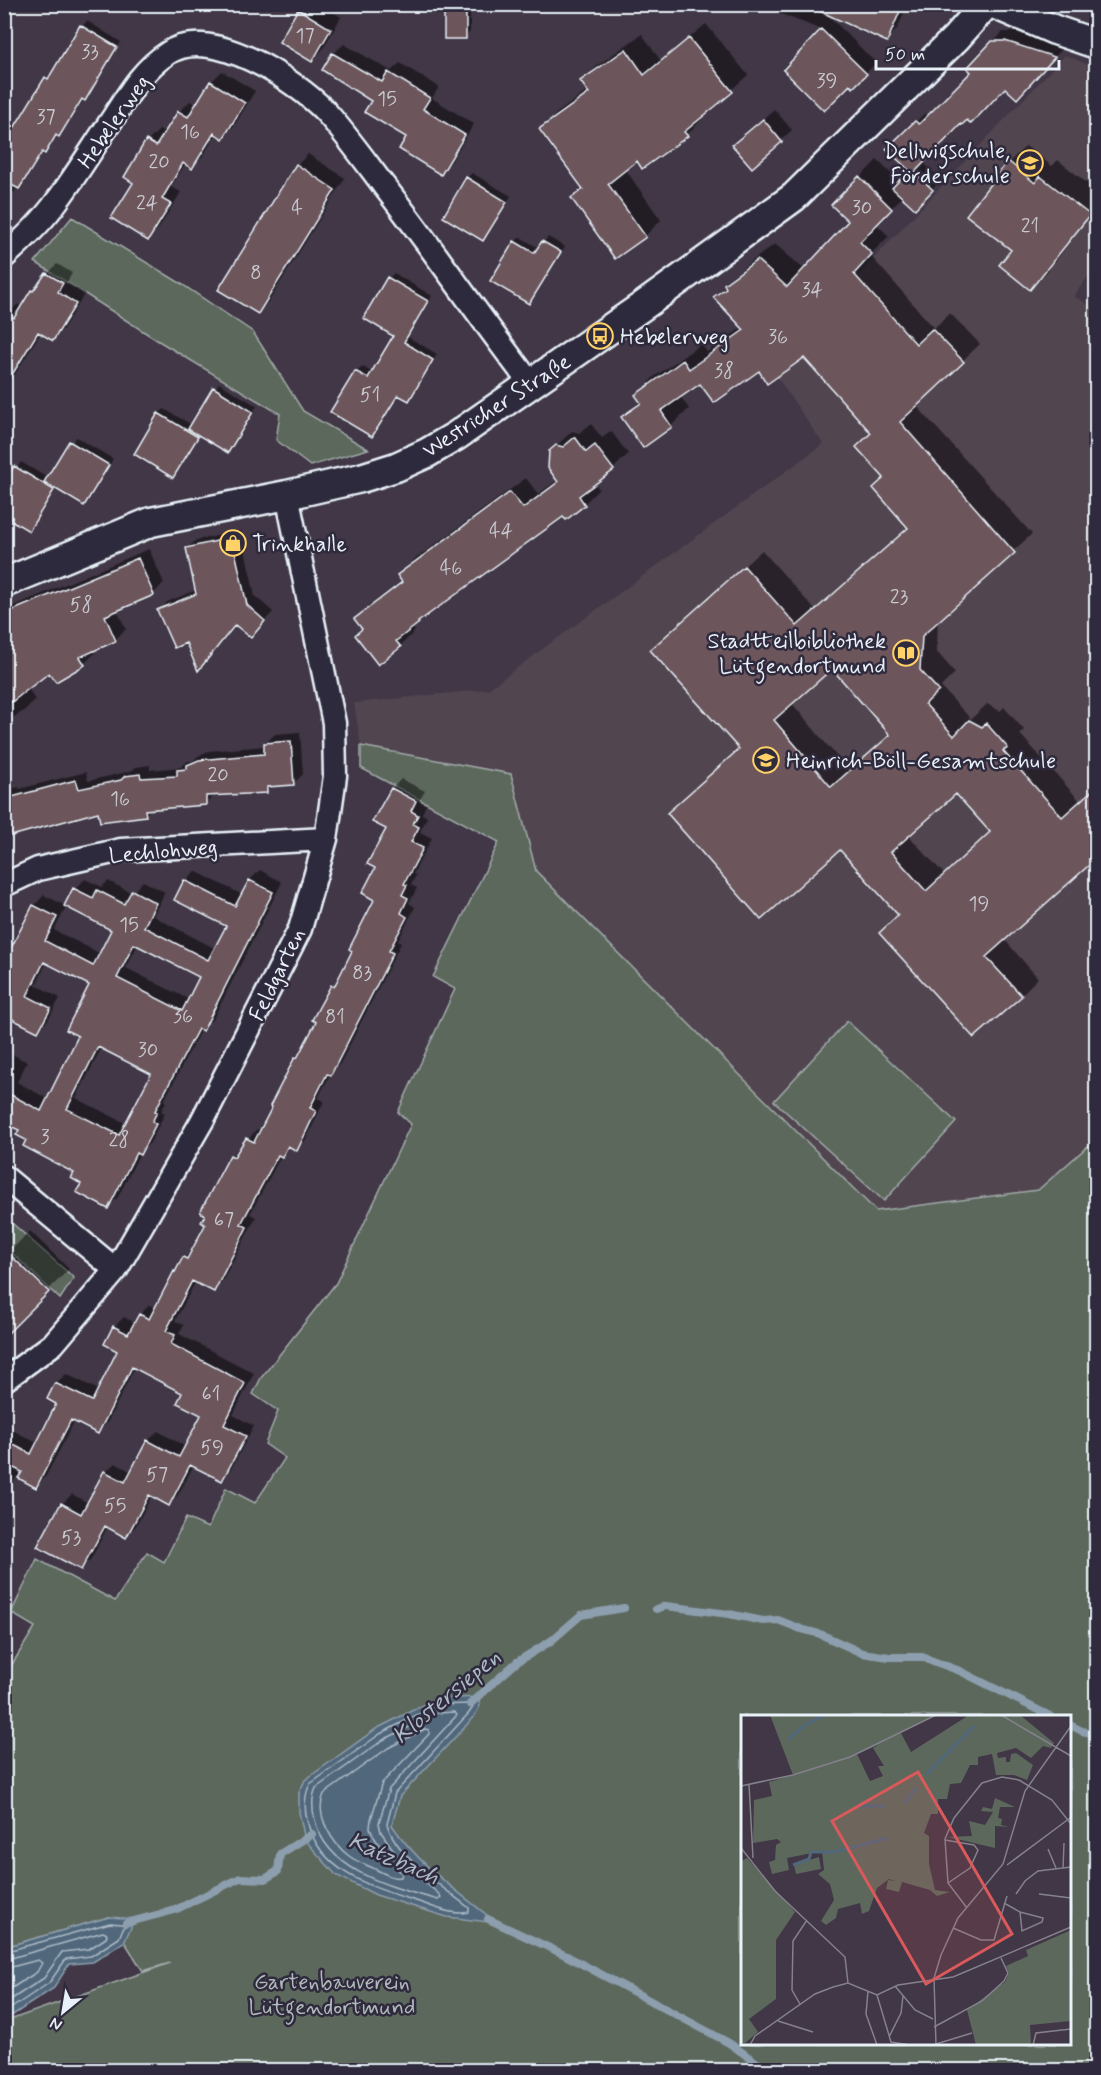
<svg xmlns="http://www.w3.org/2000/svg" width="1101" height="2075" font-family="Mynerve,sans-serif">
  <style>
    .built { fill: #514450 }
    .green { fill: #5c685c; stroke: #a2acaa; stroke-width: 1.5; fill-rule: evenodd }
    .water { fill: #51677c; stroke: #8d9eae; stroke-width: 1.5 }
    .shadow { fill: #0007; fill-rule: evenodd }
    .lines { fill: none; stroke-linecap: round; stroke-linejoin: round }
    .shore { stroke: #acbac6; stroke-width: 1.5 }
    .stream { stroke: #8d9eae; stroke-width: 8 }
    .building { fill: #6c565c; stroke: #e8f1f8; stroke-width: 1.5; fill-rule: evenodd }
    .minor-casing { stroke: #e8f1f8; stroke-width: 27 }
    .tertiary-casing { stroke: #e8f1f8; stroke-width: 33 }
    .minor { stroke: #2f2a3d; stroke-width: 22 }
    .tertiary { stroke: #2f2a3d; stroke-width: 28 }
    .labels { text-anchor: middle; stroke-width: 5; stroke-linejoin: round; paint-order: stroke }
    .number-label { font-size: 20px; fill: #c9cad1 }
    .street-label { font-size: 22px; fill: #e8f1f8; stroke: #2f2a3d }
    .poi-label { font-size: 22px; fill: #e8f1f8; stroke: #2f2a3d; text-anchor: start }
    .park-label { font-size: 22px; fill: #b0baba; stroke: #2f2a3d }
    .water-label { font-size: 24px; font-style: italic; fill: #acbac6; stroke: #2f2a3d }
    .inset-river { fill: none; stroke: #51677c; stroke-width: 3 }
    .inset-road { fill: none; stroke: #84818d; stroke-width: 1.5 }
    .view { fill: #da5a5c; fill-opacity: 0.15; stroke: #da5a5c; stroke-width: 3 }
    .inset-edge { fill: none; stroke: #e8f1f8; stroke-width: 3 }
  </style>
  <rect width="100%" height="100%" fill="#413746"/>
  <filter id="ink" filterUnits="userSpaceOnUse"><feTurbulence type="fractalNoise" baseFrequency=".0167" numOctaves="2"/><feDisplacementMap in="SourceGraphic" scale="12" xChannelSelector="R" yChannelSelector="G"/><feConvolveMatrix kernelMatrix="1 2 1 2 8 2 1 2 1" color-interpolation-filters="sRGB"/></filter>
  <g filter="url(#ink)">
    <path class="built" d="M1065,55L1096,68V266L1074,296L1096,309V1139L1038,1190L876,1212L536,871L511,774L361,746L354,703L488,689L823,444L774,373L873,259Z"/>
    <path class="green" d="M72,217L180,283L253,332L303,411L368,449L310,466L276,440L280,414L157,340L35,262Z
      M361,746L511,774L536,871L876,1211L1038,1190L1096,1139V2070H5L4,2022L170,1963L143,1971L109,1917L5,1947V1664L11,1666L35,1627L11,1613L37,1559L115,1601L147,1552L164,1562L186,1518L208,1528L226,1488L255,1503L285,1458L265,1444L278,1411L253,1394L261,1378L336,1283L411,1124L398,1112L455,989L433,977L499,842L361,768ZM742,1716H1070V2044H742Z
      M847,1021L956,1122L884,1201L774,1101Z
      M5,1217L74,1278L60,1299L5,1246Z"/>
    <path class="water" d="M478,1697L480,1706L474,1717L400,1796L392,1825C421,1868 458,1891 497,1923L447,1917L376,1895L336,1875L305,1840L299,1812V1793L305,1780L376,1729L435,1699Z
      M109,1917L135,1919L124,1942L93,1962L69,1964L54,1988L5,2020V1947Z"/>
    <path class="shadow" d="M305,4H320L341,17L323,49L312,60L299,10Z
      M779,4H908L897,29L887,40L826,13L876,63L853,86L850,83L785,70L822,30L776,12Z
      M1071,4H1084L1079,9Z
      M451,9H470V32L465,37L446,14Z
      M87,21L121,42L64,130L59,135L57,134L50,147L44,151L24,182L18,187L5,204L4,133L11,125L16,128L46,78L51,73L53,74L82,26Z
      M706,24L748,75L701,117L702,119L687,135L638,159L625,169L661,220L646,235L616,257L573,198L583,188L541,129L557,113L589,90L582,81L598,65L642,34L661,61Z
      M1003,32H1015L1063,48L1026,88L1005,86L967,118L923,162L941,180L915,207L903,196L876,224L889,236L870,255L934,328L950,313L980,344L916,405L1032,534L938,619L937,652L955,673L941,687L971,719L987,704L1000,711L1004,707L1024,730L1020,734L1080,801L1096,787V857L1004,939L1038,978L1021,995L900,915L840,848L669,813L740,748L670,633L762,550L815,610L909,527L886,477L872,433L804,356L700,382L680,396L689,409L671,426L623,418L641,400L637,395L654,377L701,344L707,352L743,327L715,297L744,267L775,244L805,270L850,221L833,205L877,160L900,182L911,170L889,149L925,113L929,116L973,72L969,68ZM832,666L891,733L849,771L791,702ZM956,791L992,831L944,874L908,835Z
      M344,44L391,71L400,63L439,87L432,98L474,124L451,162L441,173L333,54Z
      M222,71L255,91L234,126L223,137L217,133L203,156L192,167L186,163L171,187L181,192L159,228L148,239L135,182L126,176L148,141L159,130L166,134L179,112L190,101L197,105L211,82Z
      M774,109L792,130L752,166L734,145Z
      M1026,146L1052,166L1058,160L1096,190V208L1047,272L1030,288L1013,250L1009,162Z
      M308,154L345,178L269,301L258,312L297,165Z
      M472,173L511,196L488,234L483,239L467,178Z
      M520,237L539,248L548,237L565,247L534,297L529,303L515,242Z
      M57,264L72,273L67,282L85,293L63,329L53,340L41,332L14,376L4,386L7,314L18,304L22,307L32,291Z
      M394,273L432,296L408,337L437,354L414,394L409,399L399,394L372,436L332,412L357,372L362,366L373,373L395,335L389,278Z
      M219,383L257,406L227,452L200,435L172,476L159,414L164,409L192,425Z
      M591,424L602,438L611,431L628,454L613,469L595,483L599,489L584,504L563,514L428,612L412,627L415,631L400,646L378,663L363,628L356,619L371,604L403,580L399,575L414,560L526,478L538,494L558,480L550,452L572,431L579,433Z
      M76,437L113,459L89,499L84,504L56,488L29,529L4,485L21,462L48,478Z
      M241,531L255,596L273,612L259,627L236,623L186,641L159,611L167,602L196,590L188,548L196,540Z
      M149,549L164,583L153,594L117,610L126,629L115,640L93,650L95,653L84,664L49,671L28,688L35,700L24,711L5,722L4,610Z
      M300,732L303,774L294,783L273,785L267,791L216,794L206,803L152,808L145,815L100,811L4,836V791L19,787V789L86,772L88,781L131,771L136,767L150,765V770L181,767L188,761H193L198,756L209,751L265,746V744L275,734Z
      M401,779L425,791L419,801L426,805L422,814L427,817L420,832L432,838L413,874L416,875L411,885L417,888L409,903L415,907L398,941L401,943L340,1064L331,1073L318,1098L324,1101L306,1140L296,1149L291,1146L281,1156L250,1214L256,1217L223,1280L214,1290L196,1281L175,1321L184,1325L179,1334L254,1373L233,1415L254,1426L231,1469L221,1479L194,1465L178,1495L169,1504L152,1495L136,1526L126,1536L108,1526L91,1559L81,1568L62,1504L72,1494L88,1503L105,1472L115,1463L132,1472L148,1441L158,1431L186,1447L203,1414L184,1392L135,1367L107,1423L98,1432L75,1420L46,1476L36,1486L17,1476L4,1499V1426L38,1443L58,1404L56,1384L66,1374L99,1390L119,1351L114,1327L124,1317L135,1323L140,1315L149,1305L156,1308L184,1258L194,1249L207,1224L231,1156L241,1146L242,1147L257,1129L261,1132L296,1058L302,1052L318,1022L332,986L340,978L376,899L377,868L388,828L392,789Z
      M260,870L282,882L213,1019L201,1029L164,1101L166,1102L161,1111L165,1113L150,1143L140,1153L118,1197L108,1207L83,1183L76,1172L28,1139L21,1129L4,1121V1061L12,1054L27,1062L17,1082L48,1099L80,1036L91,985L47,962L36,985L60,998L48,1020L38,1030L9,955L34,906L44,895L66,906L75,889L85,879L102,887L108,881L132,893L143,881L165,892L153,916L216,949L228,925L185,881L195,871L243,895L250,880ZM67,906L113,930L101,954L54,930ZM138,944L201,977L190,1000L126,968ZM102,1047L154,1074L127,1124L76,1098Z
      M30,1231L69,1269L4,1335V1247L9,1252Z"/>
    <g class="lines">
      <path class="shore" d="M471,1704L473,1707L469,1713L395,1793L387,1824C396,1856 444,1888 469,1908V1912C452,1916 432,1906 416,1901C371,1887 319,1872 307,1820C304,1807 304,1796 310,1784L380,1734L436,1705Z
        M438,1713L454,1712L457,1715L389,1789L379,1823L381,1832L399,1858L415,1874L440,1895L441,1898L438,1900C393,1887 327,1872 315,1820C312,1809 311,1799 316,1788L383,1740Z
        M425,1729L429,1730V1734L382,1783L371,1819L370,1828L374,1837L391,1862L402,1874L401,1877C393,1879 383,1873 375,1869C367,1865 357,1862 349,1856C333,1844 314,1815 324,1794L388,1748Z
        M4,1952L110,1923L122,1924L124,1926L119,1938L91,1956L66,1959L49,1983L4,2013
        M4,1960L103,1932L107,1934L106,1938L89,1949L62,1952L44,1978L4,2004
        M4,1969L38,1960L42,1963L37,1972L4,1993"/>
      <path class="stream" d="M656,1609L666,1606L729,1614L763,1621L778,1620L801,1629L820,1634L862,1653L889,1657H922L960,1671L1050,1716
        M470,1704L517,1662L551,1641L581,1615L624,1608
        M1070,1725L1082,1731L1096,1734
        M488,1919L565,1955L729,2043L767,2070
        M126,1923L175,1910L240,1878L265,1879L278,1871L280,1854L312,1834"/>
    </g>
    <path class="building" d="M804,4H903L887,42Z
      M298,9L331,29L312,62L279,42Z
      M444,14H466V39H444Z
      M80,25L117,47L85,101L82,99L59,137L56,135L45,154L42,152L19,189L4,181V129L11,133L45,77L48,79Z
      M821,29L867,74L853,88L850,85L824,111L783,70Z
      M689,38L733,92L684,132L688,136L642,169L637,161L608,184L646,237L615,259L571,198L583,189L539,129L589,93L580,81L626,49L644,75Z
      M992,41H1005L1055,57L1017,99L1005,88L971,124L967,120L962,125L961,124L915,172L933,190L915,209L892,188L909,170L886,149L915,121L919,124L971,72L967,68Z
      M332,53L382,82L388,72L430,98L423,109L465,135L441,175L399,149L406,137L364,112L371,101L322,70Z
      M210,81L245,103L223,139L214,133L192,169L183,163L162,199L171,204L148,241L111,218L133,183L124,177L146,140L156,146L178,111L188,117Z
      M763,119L782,142L752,168L732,145Z
      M1008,161L1035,183L1040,176L1090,215L1030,290L999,265L1011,250L966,215Z
      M296,164L335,190L258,314L218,290Z
      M859,176L892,209L860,242L872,254L854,274L916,344L932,329L964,362L900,422L1015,553L922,636L920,670L939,691L925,704L954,736L969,720L982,727L986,723L1008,748L1003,751L1062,817L1096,787V859L986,957L1022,996L974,1038L879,933L898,915L840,850L761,920L667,813L739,749L650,650L744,566L797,626L908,528L873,488L884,478L856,447L871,433L804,358L767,384L759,371L714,403L700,384L661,411L672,427L643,448L621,417L641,403L635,395L667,372L683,360L689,369L744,330L713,297L726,288L724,284L757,260L787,287L848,221L831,205ZM832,669L890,735L831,787L774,720ZM956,794L990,832L926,891L891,852Z
      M466,177L507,202L483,241L443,217Z
      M514,241L534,253L542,241L561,252L529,304L490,281Z
      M46,273L63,283L58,292L76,304L53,341L38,332L4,388V312L14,318L31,290L33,291Z
      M387,277L428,301L404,342L433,360L409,401L398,395L372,437L330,412L355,371L368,378L393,336L363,318Z
      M213,387L253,412L228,453L188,429Z
      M158,413L198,437L173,478L134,454Z
      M575,437L586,452L595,445L614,470L579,496L585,505L566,520L563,517L418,622L419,623L396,641L401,647L378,665L355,635L362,629L354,619L402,582L397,575L510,492L523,508L558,482L548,468L549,451L556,445L563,447Z
      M69,441L109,465L84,506L44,482Z
      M14,466L54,490L29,531L4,516V482Z
      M230,538H232L247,605L265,621L251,638L235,625L198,671L186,643L174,648L157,610L196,594L186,548Z
      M138,558L154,595L105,616L116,641L80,657L85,665L56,682L49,673L4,708V614Z
      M291,741L294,785L267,787V793L206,796V805L145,810L146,816L100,822L98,812L4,838V799L76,780L79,789L121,780L125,776L140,774L141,778L177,776V770L187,769V765L199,760L264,754V743Z
      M391,788L416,801L411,811L418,815L413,824L419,827L411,842L423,848L404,884L407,885L402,895L408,898L401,913L407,917L389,951L393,953L331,1075L327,1074L310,1108L316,1111L297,1151L288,1146L282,1157L278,1155L241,1224L247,1227L214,1292L192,1281L166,1331L175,1335L171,1344L245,1383L224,1425L246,1436L222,1481L190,1465L169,1506L149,1495L126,1538L105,1526L81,1570L37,1547L61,1503L81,1514L104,1471L125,1482L147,1440L179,1457L201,1415L177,1403L182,1393L132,1367L98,1434L71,1420L36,1488L18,1478L22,1472L4,1463V1440L31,1454L56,1404L47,1399L55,1383L92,1401L117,1351L104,1344L113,1326L128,1334L139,1314L149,1319L174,1271L175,1272L183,1257L187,1259L205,1225L201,1222L205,1215L200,1212L230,1155L234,1157L246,1138L254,1142L272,1107L270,1106L295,1057L297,1058L316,1022L312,1020L331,985L334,987L352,951L349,949L374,900L362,893L375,868L367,864L386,829L372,822Z
      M184,880L235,906L249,880L273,892L203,1031L198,1029L155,1111L157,1112L152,1122L156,1124L140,1155L136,1153L108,1209L76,1192L81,1184L71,1178L74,1173L23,1146L26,1140L16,1135L19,1130L4,1123V1091L41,1111L78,1036L66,1030L89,985L44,962L27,996L51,1008L38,1032L4,1015V943L12,946L33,905L57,917L45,941L93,966L111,930L64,906L73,888L93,898L97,890L124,904L132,890L156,903L144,927L208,960L226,926L174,900ZM134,944L199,977L182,1011L117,978ZM98,1047L151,1074L119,1135L67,1109Z
      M4,1249L49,1292L4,1337Z"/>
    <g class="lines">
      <g class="minor-casing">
        <path id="minor" d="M4,257C23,240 42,222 57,201C77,174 94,146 113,118C129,93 143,69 168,53C210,24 295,80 325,111C346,134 365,161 384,186C434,250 480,318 530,383
          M4,885L38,869L121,850L326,839
          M4,1177L116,1270
          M4,1380L53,1344L116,1270L202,1121L300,929L326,839L335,776L334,723L287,495"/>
      </g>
      <g class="tertiary-casing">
        <path id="tertiary" d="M994,4L1055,30L1096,44
          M4,583L151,522L287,495L361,478L396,467L427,453L456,436L647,303L794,197L956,38L986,4"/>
      </g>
      <use href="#minor" class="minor"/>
      <use href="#tertiary" class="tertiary"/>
    </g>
  </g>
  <defs>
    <g id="school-ring" transform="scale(1.35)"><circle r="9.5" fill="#2f2a3d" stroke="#ffd166" stroke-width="1.5"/><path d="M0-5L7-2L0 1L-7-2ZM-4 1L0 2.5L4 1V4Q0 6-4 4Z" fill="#ffd166"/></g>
    <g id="bus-ring" transform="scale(1.35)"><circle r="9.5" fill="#2f2a3d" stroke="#ffd166" stroke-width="1.5"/><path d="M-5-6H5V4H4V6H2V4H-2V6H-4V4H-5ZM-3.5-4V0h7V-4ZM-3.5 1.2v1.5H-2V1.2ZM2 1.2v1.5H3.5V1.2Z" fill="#ffd166"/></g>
    <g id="shop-ring" transform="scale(1.35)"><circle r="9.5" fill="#2f2a3d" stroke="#ffd166" stroke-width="1.5"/><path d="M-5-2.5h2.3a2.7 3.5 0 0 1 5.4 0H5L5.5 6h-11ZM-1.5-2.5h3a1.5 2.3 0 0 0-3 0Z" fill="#ffd166"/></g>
    <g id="library-ring" transform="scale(1.35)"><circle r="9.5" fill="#2f2a3d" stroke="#ffd166" stroke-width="1.5"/><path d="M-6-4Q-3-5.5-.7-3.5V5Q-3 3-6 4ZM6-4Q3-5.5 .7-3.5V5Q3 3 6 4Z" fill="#ffd166"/></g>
  </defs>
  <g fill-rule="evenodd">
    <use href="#school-ring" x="1030" y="163"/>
    <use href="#bus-ring" x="600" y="336"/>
    <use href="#shop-ring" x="233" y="543"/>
    <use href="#library-ring" x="906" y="653"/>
    <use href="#school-ring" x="766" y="760"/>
  </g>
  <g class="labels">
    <g class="number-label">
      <text x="305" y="42">17</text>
      <text x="90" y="58">33</text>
      <text x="827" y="87">39</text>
      <text x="387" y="105">15</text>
      <text x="46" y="123">37</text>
      <text x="190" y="138">16</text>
      <text x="159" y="168">20</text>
      <text x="147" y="209">24</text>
      <text x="297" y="214">4</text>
      <text x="862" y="214">30</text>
      <text x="1030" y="232">21</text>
      <text x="256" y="279">8</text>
      <text x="812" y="296">34</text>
      <text x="778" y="343">36</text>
      <text x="724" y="377">38</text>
      <text x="370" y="401">51</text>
      <text x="501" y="537">44</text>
      <text x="451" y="574">46</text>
      <text x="899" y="603">23</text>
      <text x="81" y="611">58</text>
      <text x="218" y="781">20</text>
      <text x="120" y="805">16</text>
      <text x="979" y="910">19</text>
      <text x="129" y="931">15</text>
      <text x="362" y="979">83</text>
      <text x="183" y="1022">36</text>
      <text x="335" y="1023">81</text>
      <text x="148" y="1056">30</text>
      <text x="45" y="1143">3</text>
      <text x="119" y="1146">28</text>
      <text x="224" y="1226">67</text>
      <text x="211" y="1400">61</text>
      <text x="212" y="1454">59</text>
      <text x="157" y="1481">57</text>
      <text x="115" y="1512">55</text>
      <text x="71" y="1544">53</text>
    </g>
    <g class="street-label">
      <text transform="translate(113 121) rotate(-55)" y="8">Hebelerweg</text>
      <text transform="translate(496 405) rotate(-33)" y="8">Westricher Straße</text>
      <text transform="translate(163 850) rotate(-5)" y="8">Lechlohweg</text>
      <text transform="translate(276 974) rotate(-64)" y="8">Feldgarten</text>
    </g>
    <g class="poi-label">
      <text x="1010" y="158" text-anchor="end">Dellwigschule,<tspan x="1010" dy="25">Förderschule</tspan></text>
      <text x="620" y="344">Hebelerweg</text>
      <text x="252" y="551">Trinkhalle</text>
      <text x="886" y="648" text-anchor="end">Stadtteilbibliothek<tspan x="886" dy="25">Lütgendortmund</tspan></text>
      <text x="786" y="768">Heinrich-Böll-Gesamtschule</text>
    </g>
    <g class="park-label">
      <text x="332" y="1989">Gartenbauverein<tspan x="332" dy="25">Lütgendortmund</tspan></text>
    </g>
    <g class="water-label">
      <text transform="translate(446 1696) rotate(-40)" y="8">Klostersiepen</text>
      <text transform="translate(394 1858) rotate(24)" y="8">Katzbach</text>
    </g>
  </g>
  <g transform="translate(741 1715)">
    <rect width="330" height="330" fill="#413746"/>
    <path d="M29,0H195L160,18L170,37L228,0H279L313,28L310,33L302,31L290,43L275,33L256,38L257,43L265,42V47H269L270,39L275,38L292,50L286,65L273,60H255L251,39L237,42V50H229L220,68L209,69L206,84H197V99H190L183,118L188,121V149L194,175L209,177L196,181L189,175L161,167L158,177L145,174L147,165L154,166L148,164L136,173L128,196L121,199L119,188L97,194L95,203L85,210L80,206L93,185L89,169L77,159L83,155L81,136L46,143L48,155L31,159L28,147L34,145L35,130L40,127L36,124L12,128L13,85L31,81L28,67L52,60ZM139,29L132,33L143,51H137L142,61L129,66L116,39ZM254,83L274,92H259L257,103L261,104L260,110L268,112L254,111V133L207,122L231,121L228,106L244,110L252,97L240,96L242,92L251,94ZM78,142L80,154L55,159L53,150ZM6,143L54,197L35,225V284L8,304L17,317L4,328H0V146ZM330,215V306L289,310L290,330H235L226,295L264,267L268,258L265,251L287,241L285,235Z" fill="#5c685c" fill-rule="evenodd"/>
    <path class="inset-river" d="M47,25L64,10L84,0M185,60L233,11M164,88L175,73M115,91H145M52,150L68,144L70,137H93L147,123"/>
    <path class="inset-road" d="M260,0L330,41M8,69L12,143M0,71L52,60L109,42L195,0M204,125L233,130L237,135L229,153L207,168M0,133L34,176L104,242L107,268M307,134L315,153M266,150L329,103M322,153L323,128M275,179L284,166L297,156L330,152M298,179L330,183M263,188L279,197L281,216L301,207L302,203L279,197M226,193L207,168L204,124L213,103L241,68L261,62L278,65L311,85L330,109M212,213L240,225H253L266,181M154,271L174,295L192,304M127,276L125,299L136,330M136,280L150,327L169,330M59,289L51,275L52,226L66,205M37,306L72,317M193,312L241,286L263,266L267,258L260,243M148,322L160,298L162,281M195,329L231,318M9,330L14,321L74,279L92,272L107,268L136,280L157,270L212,262L330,212M195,330L193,263L200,240L217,203L262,149L284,76L330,11M292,330L295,318L330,314"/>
    <path class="view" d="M177,57L271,219L185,269L91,106Z"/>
    <rect width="330" height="330" class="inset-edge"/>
  </g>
  <rect width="1101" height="2075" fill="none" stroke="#2f2a3d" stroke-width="24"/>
  <rect x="12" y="12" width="1077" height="2051" fill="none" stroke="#e8f1f8" stroke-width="2" filter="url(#ink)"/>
  <g transform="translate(63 2012) rotate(210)" stroke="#2f2a3d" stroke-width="4.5" paint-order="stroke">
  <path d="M0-4.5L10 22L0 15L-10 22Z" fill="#e8f1f8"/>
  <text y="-9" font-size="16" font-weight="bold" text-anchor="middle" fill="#e8f1f8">N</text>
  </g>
  <path d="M876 60v9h183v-9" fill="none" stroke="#e8f1f8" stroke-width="3"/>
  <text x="885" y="60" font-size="18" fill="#e8f1f8" stroke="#2f2a3d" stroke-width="4.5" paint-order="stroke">50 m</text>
</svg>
